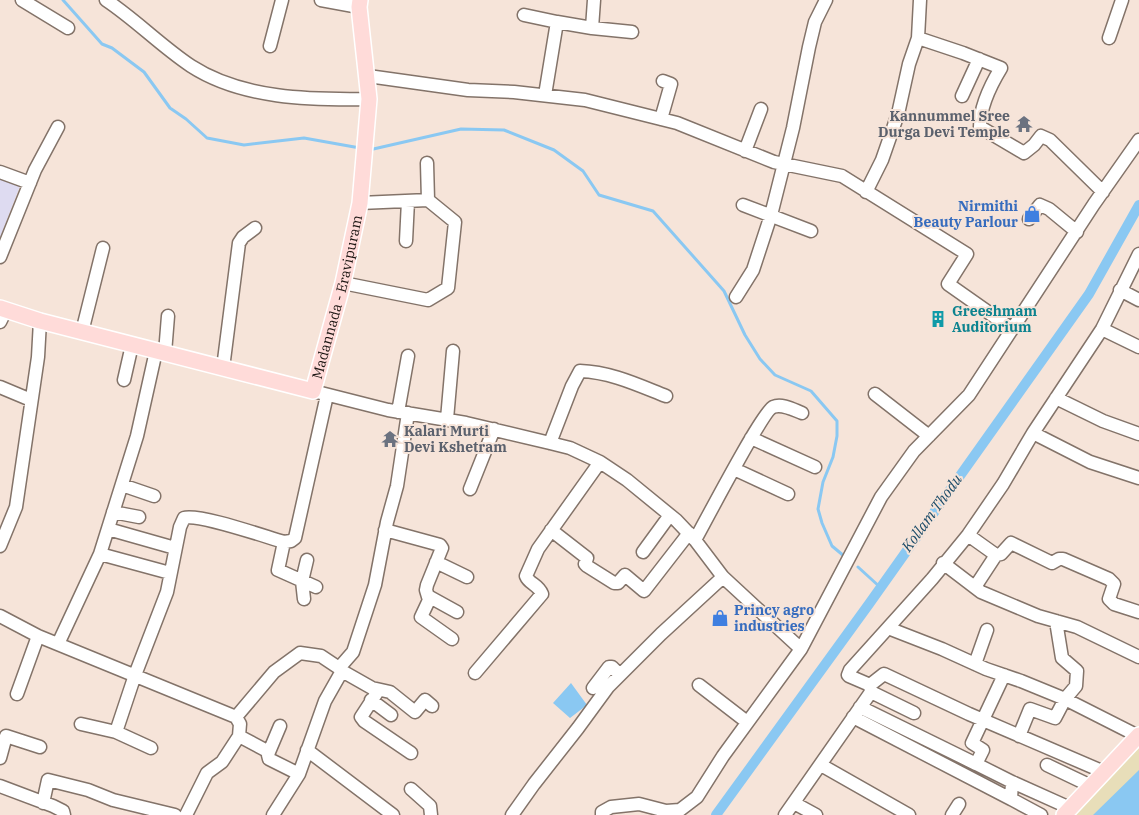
<svg xmlns="http://www.w3.org/2000/svg" width="1139" height="815" font-family="'IBM Plex Serif',serif">
  <style>
    .education { fill: #dedbf1 }
    .sand { fill: #e8deb9 }
    .water { fill: #8ac8f2 }
    .lines { fill: none; stroke-linecap: round; stroke-linejoin: round }
    .stream { stroke: #8ac8f2; stroke-width: 3 }
    .canal { stroke: #8ac8f2; stroke-width: 10 }
    .minor-casing { stroke: #837369; stroke-width: 15 }
    .major-casing { stroke: #fff; stroke-width: 18 }
    .minor { stroke: #fff; stroke-width: 12 }
    .major { stroke: #ffdbd9; stroke-width: 15 }
    .labels { text-anchor: middle; stroke-width: 4; stroke-linejoin: round; paint-order: stroke }
    .worship-label { font-size: 14px; font-weight: bold; fill: #5b616d; stroke: #f6e4d9; text-anchor: end }
    .shop-label { font-size: 14px; font-weight: bold; fill: #366cbe; stroke: #f6e4d9; text-anchor: end }
    .street-label { font-size: 14px; fill: #1b1512; stroke: #f6e4d9 }
    .culture-label { font-size: 14px; font-weight: bold; fill: #0d838f; stroke: #f6e4d9; text-anchor: start }
    .water-label { font-size: 15px; font-style: italic; fill: #1c4c69; stroke: #f6e4d9 }
  </style>
  <rect width="100%" height="100%" fill="#f6e4d9"/>
  <path class="education" d="M0,179L20,186L0,238Z"/>
  <path class="sand" d="M1139,746V815H1071Z"/>
  <path class="water" d="M571,683L587,705L570,718L553,703Z
    M1139,770V815H1093Z"/>
  <g class="lines">
    <path class="stream" d="M63,0L102,44L112,48L144,72L170,108L186,119L207,138L244,145L304,138L360,148
      M369,150L461,129L504,130L554,150L583,171L599,195L653,211L724,291L745,335L760,359L775,375L811,391L837,421V436L833,457L823,482L818,509L822,523L832,546L844,556
      M858,567L881,588"/>
    <path class="canal" d="M716,815L869,604L1089,294L1139,205"/>
    <g class="minor-casing">
      <path id="minor" d="M22,0L68,28
        M106,0C136,20 161,46 191,66C242,99 310,100 369,99
        M321,0L359,7
        M524,15L557,22
        M592,28L632,32
        M918,38L963,53L1001,68C990,86 980,106 980,127L1024,153L1034,145L1041,136L1050,140L1103,192
        M1109,38L1122,0
        M270,46L282,0
        M368,76L468,90L514,92L585,100L677,123L774,162L842,176L967,254L948,284L1012,329
        M545,95L557,22L592,28L594,0
        M962,96L979,59
        M661,119L671,84L663,81
        M745,151L761,109
        M427,163L428,200
        M0,172L30,183
        M866,192L882,160L898,114L909,64L918,38L920,0
        M743,205L811,231
        M1029,219L1040,205L1049,209L1077,232
        M406,241L408,201
        M0,257L35,170L58,127
        M343,283L428,300L448,288L455,222L428,200L360,203
        M1120,290L1139,300
        M736,297L753,270L771,215L793,128L809,47L815,22L826,0
        M0,322L6,310
        M1102,329L1139,347
        M82,332L103,248
        M165,353L168,316
        M223,368L239,243L243,237L255,228
        M124,380L132,345
        M0,387L31,400
        M313,391L388,410L466,423L550,443L570,448L600,462L627,480L676,520L695,540L723,577L801,649L881,497L914,451L969,395L1094,204L1139,140
        M875,394L929,436
        M1056,398L1103,421L1139,434
        M398,412L408,356
        M447,419L453,351
        M1033,433L1090,462L1139,478
        M751,438L815,467
        M550,443L572,386L580,371C611,372 638,385 666,396
        M734,469L788,494
        M122,485L154,496
        M470,489L494,429
        M113,512L139,517
        M108,529L175,548
        M385,530L440,545L442,548L427,585L426,590L429,600L421,617L452,639
        M551,530L587,558L585,564L587,566L614,583H618L625,575L644,591L689,533
        M968,535L996,555L1001,554L1011,543L1052,563L1059,559H1063L1109,579L1114,584L1109,599L1114,604L1139,612
        M695,540C705,522 763,411 773,407C782,403 794,410 802,413
        M284,542L278,570L316,587
        M0,546L16,507L38,357L40,321
        M643,552L670,515
        M100,554L170,573
        M436,562L467,577
        M943,563L981,592L1038,616L1077,627L1139,657
        M975,587L996,555
        M428,596L457,612
        M304,599L302,581L307,560
        M0,616L38,636L236,717
        M888,628L942,649L986,669L1021,681L1065,699L1138,736
        M58,644L100,554L137,436L156,351
        M975,664L987,630
        M342,671L372,688L390,692L415,712L425,700L432,706
        M475,673L542,594C538,584 529,584 526,576L538,549L600,462
        M1004,675L972,743L983,750L976,764L1012,782L1011,799L1041,815
        M699,685L747,722
        M870,685L884,674L969,714L1104,772
        M593,688L609,667H612L620,675
        M378,691L361,717L364,721L411,753
        M871,692L914,713
        M17,694L38,636
        M371,700L391,715
        M860,707L976,764
        M853,717L1011,799
        M81,724L116,732L135,675L167,592L180,527L184,518C198,513 266,537 284,542L291,541L295,538L327,395
        M116,732L151,748
        M239,736L269,752L268,755L269,759L299,774
        M1019,736L1030,709L1055,718L1065,699L1076,686L1077,671L1062,658L1056,621
        M307,750L393,815
        M269,752L280,726
        M0,758L6,736L40,747
        M821,765L909,815
        M1047,765L1091,786
        M1012,782L1070,808
        M0,786L53,806L63,811L64,815
        M411,789L430,806L431,815
        M43,803L48,780L88,790L113,800L175,815
        M794,803L816,815
        M186,815L207,773L222,762L239,736L240,724L236,717L274,672L300,653L321,656L339,668
        M273,815L299,774L325,701L342,671L339,668L353,652L375,585L387,522L397,486L408,413
        M512,815L534,784L578,728L608,687L661,634L723,577
        M602,815V812L611,807L639,804L666,811L680,810L697,797L723,756L801,649
        M785,815L871,692L870,685L849,676L848,675L850,670L932,579L968,535L1003,484L1033,433L1102,329L1139,254
        M952,815L959,804"/>
    </g>
    <g class="major-casing">
      <g id="major">
        <path id="s1" d="M0,308L40,321L313,391L343,283L360,203L369,99L359,7L360,0"/>
        <path d="M1064,815L1139,735"/>
      </g>
    </g>
    <use href="#minor" class="minor"/>
    <use href="#major" class="major"/>
  </g>
  <defs>
    <g id="temple-bare" transform="scale(1.35)"><path d="M0-6L5-2H3V0L6.5 2.5H4V6H1.5V3h-3V6H-4V2.5H-6.5L-3 0V-2H-5Z" fill="#6b7280" stroke="#f6e4d9" stroke-width="2.5" paint-order="stroke"/></g>
    <g id="shop-bare" transform="scale(1.35)"><path d="M-5-2.5h2.3a2.7 3.5 0 0 1 5.4 0H5L5.5 6h-11ZM-1.5-2.5h3a1.5 2.3 0 0 0-3 0Z" fill="#3f7fe0" stroke="#f6e4d9" stroke-width="2.5" paint-order="stroke"/></g>
    <g id="building-bare" transform="scale(1.35)"><path d="M-4-6H4V6H1V3H-1V6H-4ZM-2.5-4.3h1.7v1.8h-1.7ZM.8-4.3h1.7v1.8H.8ZM-2.5-1h1.7V.8h-1.7ZM.8-1h1.7V.8H.8Z" fill="#0f9aa8" stroke="#f6e4d9" stroke-width="2.5" paint-order="stroke"/></g>
  </defs>
  <g fill-rule="evenodd">
    <use href="#temple-bare" x="1024" y="124"/>
    <use href="#shop-bare" x="1032" y="214"/>
    <use href="#building-bare" x="938" y="319"/>
    <use href="#temple-bare" x="390" y="439"/>
    <use href="#shop-bare" x="720" y="618"/>
  </g>
  <g class="labels">
    <g class="worship-label">
      <text x="1010" y="121">Kannummel Sree<tspan x="1010" dy="16">Durga Devi Temple</tspan></text>
      <text x="404" y="436" text-anchor="start">Kalari Murti<tspan x="404" dy="16">Devi Kshetram</tspan></text>
    </g>
    <g class="shop-label">
      <text x="1018" y="211">Nirmithi<tspan x="1018" dy="16">Beauty Parlour</tspan></text>
      <text x="734" y="615" text-anchor="start">Princy agro<tspan x="734" dy="16">industries</tspan></text>
    </g>
    <g class="street-label">
      <text dy="5" stroke="none"><textPath href="#s1" startOffset="421">Madannada - Eravipuram</textPath></text>
    </g>
    <g class="culture-label">
      <text x="952" y="316">Greeshmam<tspan x="952" dy="16">Auditorium</tspan></text>
    </g>
    <g class="water-label">
      <text transform="translate(932 513) rotate(-54)" y="5">Kollam Thodu</text>
    </g>
  </g>
</svg>
